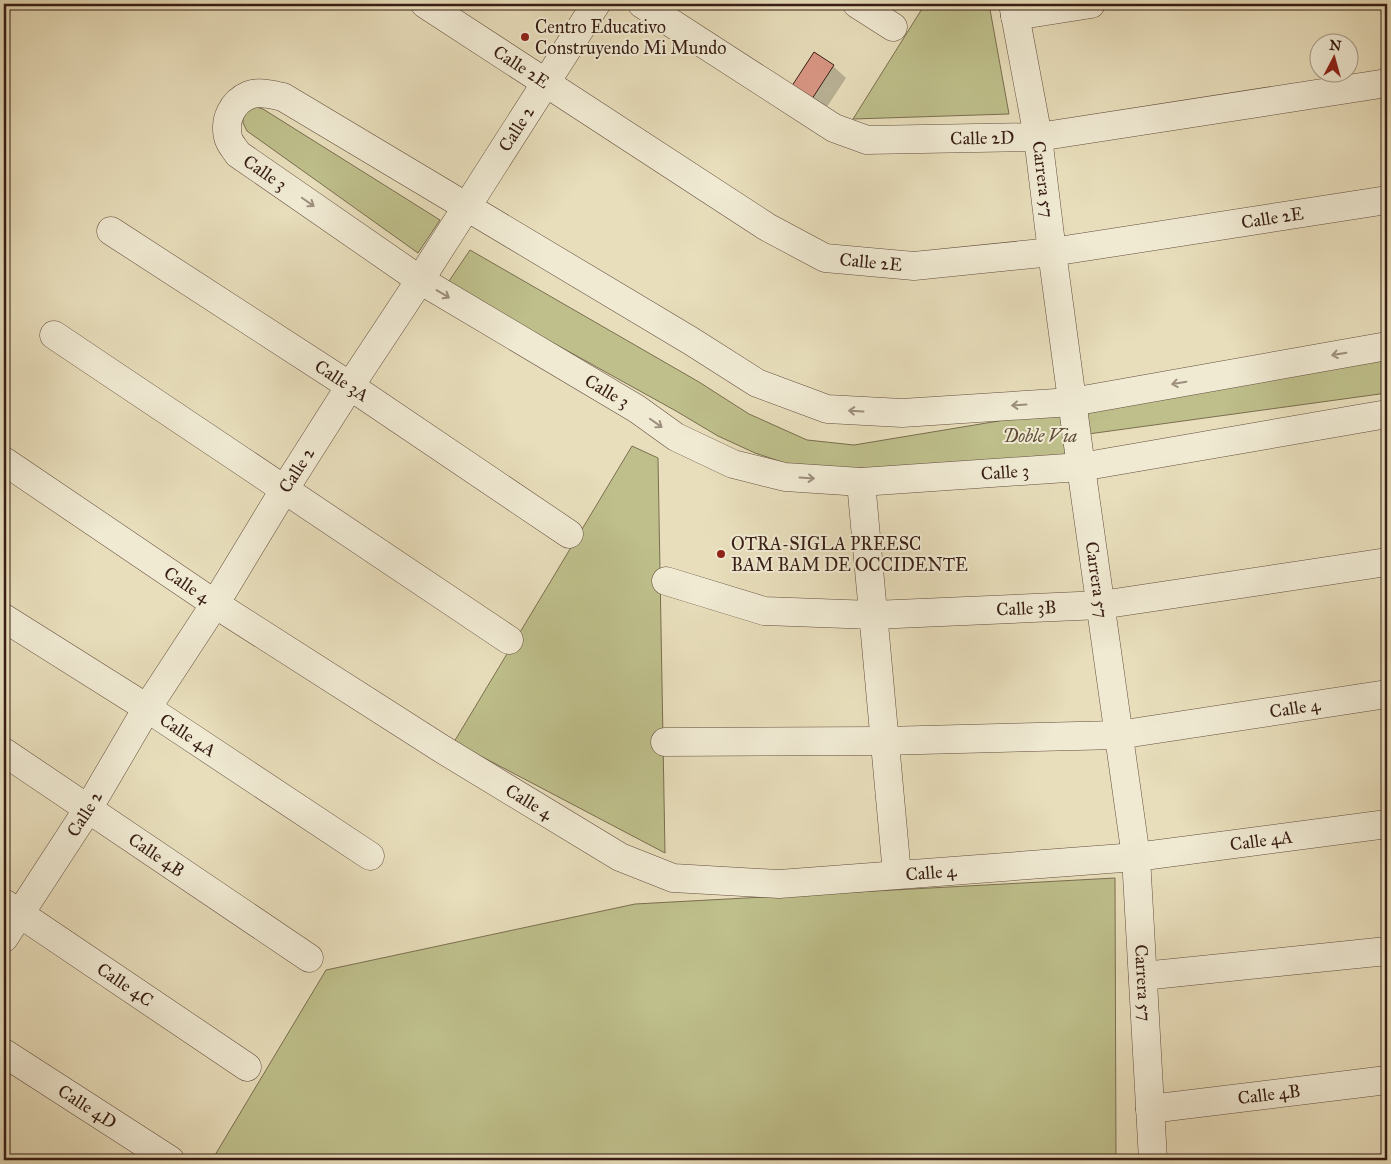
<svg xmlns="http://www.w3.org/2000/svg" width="1391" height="1164" font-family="'IM FELL Great Primer',serif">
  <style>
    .green { fill: #bebf8b; stroke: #7a6e50 }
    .shadow { fill: #0003 }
    .building { fill: #d99684; stroke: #371d14 }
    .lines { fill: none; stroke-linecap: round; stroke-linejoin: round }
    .minor-casing { stroke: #634d3e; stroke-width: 29 }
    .minor { stroke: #f0ead3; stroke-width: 28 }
    .oneway { stroke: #9d8e7d }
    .poi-dot { fill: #8f2418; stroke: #f0ead3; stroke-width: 2 }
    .labels { text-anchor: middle; stroke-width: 4; stroke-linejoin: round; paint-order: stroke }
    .poi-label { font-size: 18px; fill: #371d14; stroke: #f0ead3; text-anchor: start }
    .street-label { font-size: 18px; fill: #371d14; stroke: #f0ead3 }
    .park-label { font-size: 18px; font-style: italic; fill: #604e38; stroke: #f0ead3 }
  </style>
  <rect width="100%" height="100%" fill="#e8debb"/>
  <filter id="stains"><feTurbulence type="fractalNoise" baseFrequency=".004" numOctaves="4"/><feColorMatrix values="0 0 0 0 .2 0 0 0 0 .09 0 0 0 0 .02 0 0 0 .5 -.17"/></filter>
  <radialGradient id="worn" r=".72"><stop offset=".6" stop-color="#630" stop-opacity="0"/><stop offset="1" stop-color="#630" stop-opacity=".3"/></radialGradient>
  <path class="green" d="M925,4H989L1009,114L853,119Z
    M256,107L263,109L440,220L418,253L247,131L243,123V116L252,108Z
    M470,250L699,382L749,414L807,440L854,445L1059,411L1069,455L865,473L800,468L755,453L718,436L676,411L447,284Z
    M1387,359V393L1081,435L1077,413Z
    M632,446L658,458L665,853L454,742Z
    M1115,878L1116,1160H212L326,970L635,904Z"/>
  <path class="shadow" d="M833,66L846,78L821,116L802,104Z"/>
  <path class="building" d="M814,52L834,65L808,105L788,92Z"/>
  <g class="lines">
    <g class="minor-casing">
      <g id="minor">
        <path id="s1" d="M425,4L767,227L825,258L914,266L1052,252L1387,200"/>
        <path id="s2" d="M642,4L834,128L867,140L1038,137L1387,83"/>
        <path d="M857,4L893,27"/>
        <path id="s3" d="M1013,4L1038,137L1052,252L1081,467L1136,857L1153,1160"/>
        <path d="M1015,16L1091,4"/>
        <path id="s4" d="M111,231L350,386L569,534"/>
        <path d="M54,335L509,640"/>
        <path id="s5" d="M1387,346L1072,402L902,413L827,409L757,383L691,341L283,97C273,95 259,91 249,95C232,102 224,120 228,137C229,143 235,149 238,154L420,280L637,409L676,437L733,464L785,477L861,482L1081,467L1387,414"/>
        <path id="s6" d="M4,461L215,604L442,749L620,857L673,878L779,884L1136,857L1387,824"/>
        <path d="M861,482L897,874"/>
        <path id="s7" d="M666,581L764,611L873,615L1101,605L1387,562"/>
        <path id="s8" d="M4,618L147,708L370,856"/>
        <path id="s9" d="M665,742L884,741L1118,735L1387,694"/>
        <path id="s10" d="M4,752L309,958"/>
        <path id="s11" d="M4,903L247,1067"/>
        <path id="s12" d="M4,938L88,809L147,708L215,604L284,490L350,386L420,280L596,4"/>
        <path d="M1143,976L1387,951"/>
        <path id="s13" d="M4,1053L170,1160"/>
        <path id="s14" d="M1150,1109L1387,1080"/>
      </g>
    </g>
    <use href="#minor" class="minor"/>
  </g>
  <defs><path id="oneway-shaft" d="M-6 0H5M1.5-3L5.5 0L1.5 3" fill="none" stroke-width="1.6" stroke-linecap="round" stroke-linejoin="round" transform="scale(1.25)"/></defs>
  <g class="oneway">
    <use href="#oneway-shaft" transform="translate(308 202) rotate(35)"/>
    <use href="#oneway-shaft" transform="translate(443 294) rotate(31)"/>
    <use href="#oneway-shaft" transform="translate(1339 354) rotate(170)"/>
    <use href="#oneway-shaft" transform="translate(1179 383) rotate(170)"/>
    <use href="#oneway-shaft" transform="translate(1019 405) rotate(176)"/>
    <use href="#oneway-shaft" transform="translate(856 411) rotate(-177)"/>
    <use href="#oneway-shaft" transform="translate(656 423) rotate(35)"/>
    <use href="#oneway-shaft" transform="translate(807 478) rotate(4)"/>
  </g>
  <g class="poi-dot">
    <circle cx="525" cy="37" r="5"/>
    <circle cx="721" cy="554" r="5"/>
  </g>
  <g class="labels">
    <g class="poi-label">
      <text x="535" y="33">Centro Educativo<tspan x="535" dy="21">Construyendo Mi Mundo</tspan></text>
      <text x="731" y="550">OTRA-SIGLA PREESC<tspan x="731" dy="21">BAM BAM DE OCCIDENTE</tspan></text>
    </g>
    <g class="street-label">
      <text dy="6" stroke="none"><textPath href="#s1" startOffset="115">Calle 2E</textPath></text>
      <text dy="6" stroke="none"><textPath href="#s12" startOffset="958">Calle 2</textPath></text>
      <text dy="6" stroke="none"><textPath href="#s2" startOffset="379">Calle 2D</textPath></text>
      <text dy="6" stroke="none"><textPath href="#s5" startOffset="1332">Calle 3</textPath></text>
      <text dy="6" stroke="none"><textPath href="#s3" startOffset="178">Carrera 57</textPath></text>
      <text dy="6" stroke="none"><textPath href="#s1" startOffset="925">Calle 2E</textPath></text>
      <text dy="6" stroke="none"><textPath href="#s1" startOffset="520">Calle 2E</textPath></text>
      <text dy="6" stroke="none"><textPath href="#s4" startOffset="275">Calle 3A</textPath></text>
      <text dy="6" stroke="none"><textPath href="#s5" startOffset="1738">Calle 3</textPath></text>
      <text dy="6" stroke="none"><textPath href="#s12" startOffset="552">Calle 2</textPath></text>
      <text dy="6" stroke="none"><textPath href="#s5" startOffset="2158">Calle 3</textPath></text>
      <text dy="6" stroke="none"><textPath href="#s3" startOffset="582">Carrera 57</textPath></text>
      <text dy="6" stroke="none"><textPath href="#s6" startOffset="221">Calle 4</textPath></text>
      <text dy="6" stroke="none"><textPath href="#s7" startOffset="365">Calle 3B</textPath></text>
      <text dy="6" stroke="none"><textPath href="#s9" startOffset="632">Calle 4</textPath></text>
      <text dy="6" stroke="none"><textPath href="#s8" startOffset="218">Calle 4A</textPath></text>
      <text dy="6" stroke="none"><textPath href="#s6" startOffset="626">Calle 4</textPath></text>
      <text dy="6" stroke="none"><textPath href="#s12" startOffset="148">Calle 2</textPath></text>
      <text dy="6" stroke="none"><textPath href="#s6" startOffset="1380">Calle 4A</textPath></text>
      <text dy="6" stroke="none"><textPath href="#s10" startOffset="184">Calle 4B</textPath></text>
      <text dy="6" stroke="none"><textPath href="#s6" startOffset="1048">Calle 4</textPath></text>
      <text dy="6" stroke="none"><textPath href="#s3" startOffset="988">Carrera 57</textPath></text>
      <text dy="6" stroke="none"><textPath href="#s11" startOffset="146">Calle 4C</textPath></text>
      <text dy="6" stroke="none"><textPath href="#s14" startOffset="120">Calle 4B</textPath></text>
      <text dy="6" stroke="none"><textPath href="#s13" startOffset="99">Calle 4D</textPath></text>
    </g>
    <g class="park-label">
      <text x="1040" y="442">Doble Via</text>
    </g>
  </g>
  <rect width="1391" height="1164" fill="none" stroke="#e8debb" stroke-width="20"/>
  <rect x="5" y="5" width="1381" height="1154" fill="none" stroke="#371d14" stroke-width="2.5"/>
  <rect x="10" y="10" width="1371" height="1144" fill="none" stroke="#371d14"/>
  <g transform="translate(1334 58) rotate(6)"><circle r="24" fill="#f0ead3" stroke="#a69887"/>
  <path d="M0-4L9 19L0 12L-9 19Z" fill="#8f2418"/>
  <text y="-8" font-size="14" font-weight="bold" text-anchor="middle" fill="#371d14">N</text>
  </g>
  <rect width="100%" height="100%" filter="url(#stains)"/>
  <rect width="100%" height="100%" fill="url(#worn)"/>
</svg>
